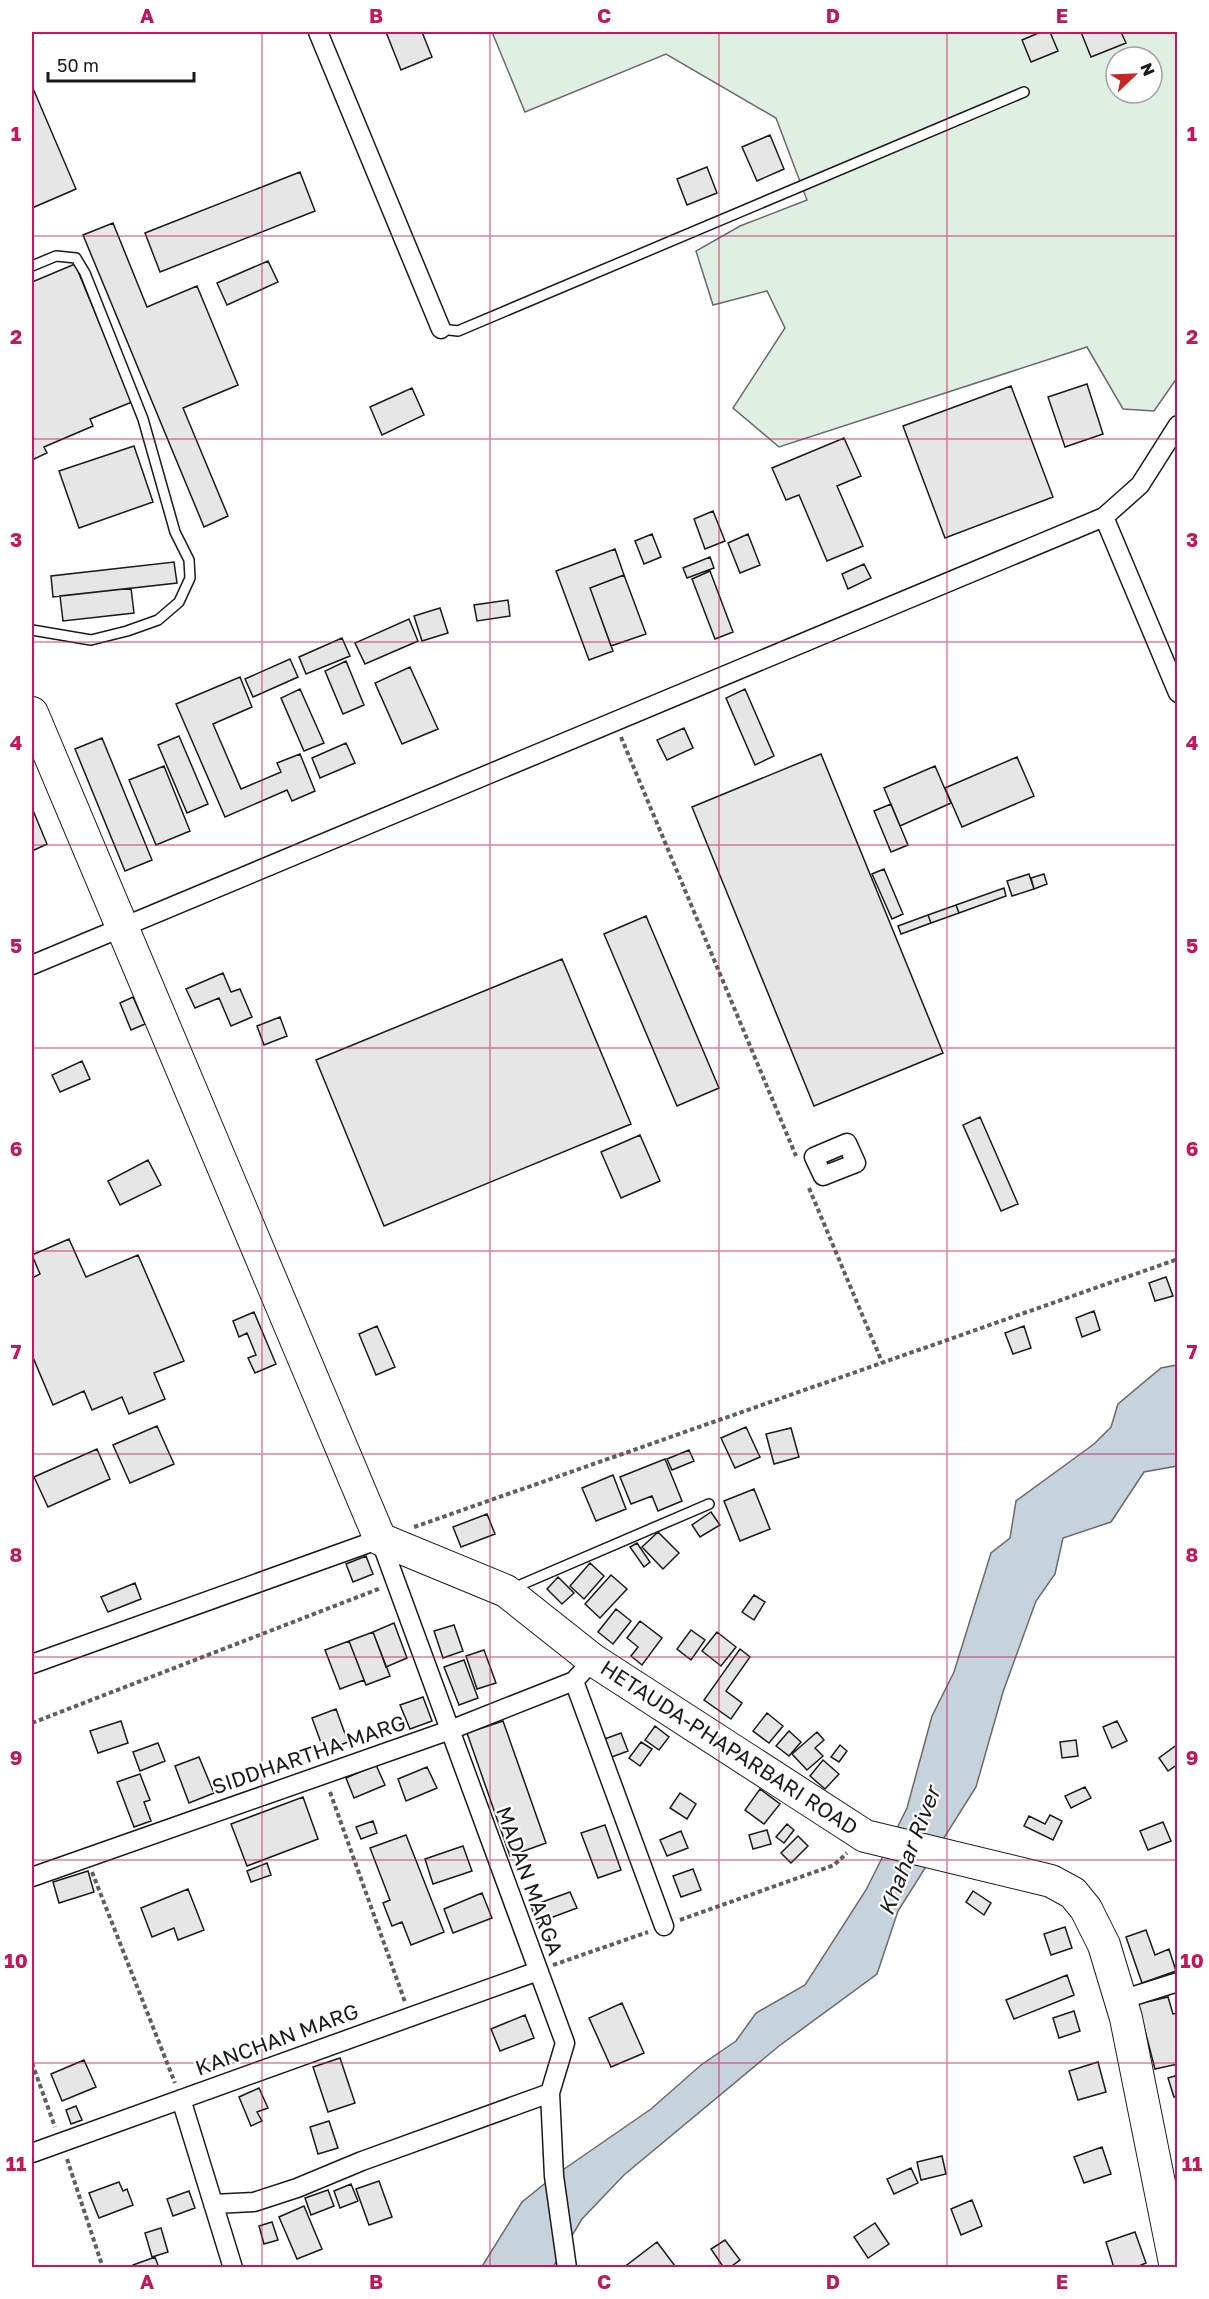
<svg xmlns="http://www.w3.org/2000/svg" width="1209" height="2299" font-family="'Golos Text',sans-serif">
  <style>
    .green { fill: #e0efe3; stroke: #6a6a6a; stroke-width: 1.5; fill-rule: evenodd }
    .water { fill: #c6d2dc; stroke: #6a6a6a; stroke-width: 1.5 }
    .building { fill: #e6e6e6; stroke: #1a1a1a; stroke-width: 1.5 }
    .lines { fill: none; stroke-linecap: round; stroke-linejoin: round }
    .lane-casing { stroke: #1a1a1a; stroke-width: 12 }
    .street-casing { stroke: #1a1a1a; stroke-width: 21 }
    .highway-casing { stroke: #1a1a1a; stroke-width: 34 }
    .path { stroke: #5f5f5f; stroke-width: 4; stroke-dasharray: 4.5 3; stroke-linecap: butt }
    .lane { stroke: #fff; stroke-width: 9 }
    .street { stroke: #fff; stroke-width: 18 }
    .highway { stroke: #fff; stroke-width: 32 }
    .grid { fill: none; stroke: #c2185b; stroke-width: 1.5; stroke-opacity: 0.55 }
    .labels { text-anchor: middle; stroke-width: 4.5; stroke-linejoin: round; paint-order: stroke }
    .street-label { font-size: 21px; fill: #1a1a1a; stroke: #fff }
    .water-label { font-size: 22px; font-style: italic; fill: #1a1a1a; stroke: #fff }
    .neatline { fill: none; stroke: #c2185b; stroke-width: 2 }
    .grid-label { font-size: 20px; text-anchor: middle; font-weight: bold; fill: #c2185b }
  </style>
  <rect width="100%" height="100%" fill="#fff"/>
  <path class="green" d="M492,32H1177V378L1154,411L1123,409L1087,347L779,447L733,408L785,328L767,291L713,305L696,251L740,226L807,200L776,118L666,54L525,112ZM1116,57H1152V93H1116Z"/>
  <path class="water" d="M1177,1365V1466L1144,1472L1111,1522L1063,1538L1055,1574L1036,1601L1003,1692L976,1787L898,1911L877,1974L779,2046L624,2175L582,2219L553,2267L481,2268L522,2202L554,2176L651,2109L701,2065L736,2041L756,2013L805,1985L866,1890L907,1808L932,1716L954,1672L991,1553L1010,1538L1016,1501L1094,1444L1111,1427L1118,1404L1161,1368Z"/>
  <path class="building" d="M386,32H422L432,57L401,70Z
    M1041,32H1050L1058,51L1031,62L1022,40Z
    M1081,32H1121L1126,43L1091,57Z
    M32,86L76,189L32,208Z
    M770,135L784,169L757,181L742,147Z
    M707,167L717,193L687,205L677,179Z
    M300,172L315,211L160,272L145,233Z
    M113,223L147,307L197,286L238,385L183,408L228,516L204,527L83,235Z
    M268,261L278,282L227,305L217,283Z
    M75,264L132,402L90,419L93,426L44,447L47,453L32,460V282Z
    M1087,384L1103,434L1065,447L1048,397Z
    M1011,386L1053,497L945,538L903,426Z
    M412,388L424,415L382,435L370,407Z
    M844,438L861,476L837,486L863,546L827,561L799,495L786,500L772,468Z
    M134,446L153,502L79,528L59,471Z
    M713,511L725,541L705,549L694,519Z
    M652,534L661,557L644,564L635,541Z
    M748,534L760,565L740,573L728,543Z
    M615,549L624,575L590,588L613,651L589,660L556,571Z
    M710,557L714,568L687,578L683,568Z
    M174,562L177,583L53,597L51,576Z
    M864,564L871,578L848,589L842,574Z
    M710,571L733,632L715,639L692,579Z
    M624,575L646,634L611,646L590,588Z
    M131,588L134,613L63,621L60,596Z
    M508,600L510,616L477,621L474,605Z
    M440,608L448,633L422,641L414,616Z
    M409,619L418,641L365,664L355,643Z
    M342,638L350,656L306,674L299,657Z
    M290,659L298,677L253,697L245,679Z
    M346,661L364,705L343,714L325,671Z
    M410,667L438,729L402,744L375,683Z
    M240,677L252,707L213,724L241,789L281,772L277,763L300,754L315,791L292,801L287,790L225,817L176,704Z
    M300,689L324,743L304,751L281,698Z
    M745,689L774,756L755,765L726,698Z
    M684,728L693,748L667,760L657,740Z
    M179,736L208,804L187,813L158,745Z
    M102,738L152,860L125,871L75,749Z
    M346,743L355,763L320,778L312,758Z
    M821,754L943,1053L814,1106L692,807Z
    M1017,757L1034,796L962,827L945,788Z
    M164,766L190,831L156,845L129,780Z
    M935,766L951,803L900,826L884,788Z
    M891,804L908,845L891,852L874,811Z
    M32,808L47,844L32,851Z
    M884,869L903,914L892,919L872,874Z
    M1029,874L1034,889L1012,896L1007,881Z
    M1044,874L1047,884L1034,889L1031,878Z
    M1004,888L1006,896L959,913L956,905Z
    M956,905L959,913L931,923L928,915Z
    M928,915L931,923L901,934L898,926Z
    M646,916L719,1088L677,1106L604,934Z
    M562,959L631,1124L384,1226L316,1060Z
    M223,973L231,992L240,989L252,1017L231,1026L219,998L195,1008L186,989Z
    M133,997L145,1024L131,1030L120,1003Z
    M280,1017L287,1036L264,1045L257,1026Z
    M82,1061L90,1079L60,1092L52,1075Z
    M980,1117L1018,1204L1001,1211L963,1125Z
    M640,1135L660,1181L621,1198L601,1152Z
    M148,1160L161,1185L120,1205L108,1181Z
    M69,1239L86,1277L138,1255L184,1361L154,1373L165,1399L129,1414L122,1397L92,1410L84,1391L53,1405L32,1355V1278L40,1274L32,1255Z
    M1166,1277L1173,1296L1155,1301L1149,1283Z
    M1094,1311L1100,1330L1082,1337L1076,1318Z
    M254,1312L276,1364L255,1373L248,1358L256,1355L247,1333L239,1337L233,1321Z
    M377,1326L395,1367L376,1375L359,1334Z
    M1024,1326L1031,1348L1013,1354L1005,1333Z
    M157,1426L174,1464L130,1483L113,1445Z
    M746,1427L760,1457L735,1468L721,1438Z
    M791,1428L799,1457L774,1464L766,1434Z
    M97,1449L110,1479L48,1507L34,1477Z
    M689,1450L694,1461L672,1470L667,1459Z
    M665,1459L682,1501L658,1511L652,1496L631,1504L620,1477Z
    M613,1475L626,1509L596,1521L582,1488Z
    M754,1489L770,1529L740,1541L724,1501Z
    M711,1512L720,1525L700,1537L692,1525Z
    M487,1514L495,1534L461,1547L453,1527Z
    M658,1532L679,1553L663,1569L642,1547Z
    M637,1543L650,1562L644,1567L630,1547Z
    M366,1556L373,1574L353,1582L346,1564Z
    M590,1563L604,1576L584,1599L570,1586Z
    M611,1575L627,1589L600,1618L585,1604Z
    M558,1577L574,1593L562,1604L547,1589Z
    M135,1583L141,1599L108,1612L101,1597Z
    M754,1595L765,1602L754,1620L742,1612Z
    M616,1609L631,1621L613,1644L598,1632Z
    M640,1621L662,1638L642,1665L631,1656L638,1647L627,1638Z
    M394,1623L407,1658L386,1667L373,1632Z
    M454,1625L463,1651L443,1658L434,1631Z
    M691,1630L705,1640L691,1660L677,1649Z
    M373,1632L390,1676L366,1685L349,1641Z
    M717,1632L736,1647L721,1666L702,1651Z
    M349,1641L364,1680L340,1689L325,1650Z
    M740,1649L750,1657L726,1691L742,1703L731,1719L704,1700Z
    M484,1650L496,1683L477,1689L466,1656Z
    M464,1660L478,1698L459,1705L444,1667Z
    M423,1697L432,1721L410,1729L400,1705Z
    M336,1709L348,1742L324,1751L312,1718Z
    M767,1713L783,1726L769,1743L753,1731Z
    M121,1721L128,1743L98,1753L90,1731Z
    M503,1721L546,1843L510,1856L467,1733Z
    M1117,1721L1127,1741L1112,1748L1103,1727Z
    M655,1726L669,1737L659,1750L645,1740Z
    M789,1731L801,1742L789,1756L776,1746Z
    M817,1732L824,1740L815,1748L823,1756L807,1770L792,1754Z
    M621,1733L628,1751L609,1758L602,1740Z
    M1076,1740L1078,1756L1062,1758L1060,1742Z
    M641,1742L652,1749L640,1766L629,1758Z
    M158,1743L165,1761L140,1771L133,1752Z
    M1178,1744V1764L1168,1771L1159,1758Z
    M840,1745L847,1751L839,1762L831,1757Z
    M199,1757L214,1793L189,1803L175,1766Z
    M823,1760L839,1774L825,1789L810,1776Z
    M376,1765L385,1785L354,1798L346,1778Z
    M427,1767L437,1788L406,1801L398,1779Z
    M140,1774L150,1800L144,1802L151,1821L134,1827L117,1782Z
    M1085,1787L1091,1798L1071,1808L1065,1796Z
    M760,1789L780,1804L764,1824L745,1810Z
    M680,1793L696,1804L687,1819L670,1808Z
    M303,1797L318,1839L247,1866L231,1824Z
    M1050,1815L1062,1821L1053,1840L1024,1826L1029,1816L1045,1824Z
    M373,1821L377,1833L361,1839L356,1827Z
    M1163,1822L1171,1841L1148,1850L1140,1831Z
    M787,1824L794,1830L784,1843L776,1837Z
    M605,1825L621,1870L598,1878L581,1833Z
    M767,1830L771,1844L753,1849L749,1835Z
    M681,1831L688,1848L667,1856L660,1840Z
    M406,1835L444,1932L411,1945L402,1922L392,1926L383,1903L390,1900L370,1848Z
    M798,1836L808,1846L791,1863L781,1853Z
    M463,1846L472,1871L433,1884L425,1859Z
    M267,1863L271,1875L251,1882L247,1871Z
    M693,1869L701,1890L681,1897L673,1876Z
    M88,1871L94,1892L59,1903L53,1882Z
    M188,1889L204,1930L178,1940L174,1928L152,1937L141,1908Z
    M973,1891L991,1903L984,1915L966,1902Z
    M570,1892L577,1908L537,1923L531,1906Z
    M482,1893L492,1918L453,1933L444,1909Z
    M1065,1927L1072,1948L1051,1955L1044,1934Z
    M1146,1930L1155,1955L1169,1949L1176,1971L1142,1983L1126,1937Z
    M1067,1975L1074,1995L1014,2019L1006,2000Z
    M1168,1997L1173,2014L1178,2013V2064L1155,2069L1138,2004Z
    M622,2003L644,2053L611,2067L589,2018Z
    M1074,2011L1080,2031L1059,2038L1053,2018Z
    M525,2015L534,2038L500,2051L491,2029Z
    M340,2058L355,2103L328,2112L313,2067Z
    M84,2060L96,2087L62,2101L51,2074Z
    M1098,2062L1106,2092L1078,2100L1069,2071Z
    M1178,2075V2096L1174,2097L1168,2078Z
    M259,2088L268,2108L257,2112L262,2121L251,2126L239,2097Z
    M76,2106L82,2120L71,2124L66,2110Z
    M329,2121L338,2148L318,2154L310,2127Z
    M1102,2147L1111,2174L1084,2183L1074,2157Z
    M942,2156L946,2174L921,2180L917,2162Z
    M911,2168L918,2183L894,2194L887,2179Z
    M379,2181L392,2217L369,2225L356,2189Z
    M119,2182L123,2191L127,2189L133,2205L99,2218L89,2193Z
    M351,2184L358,2201L340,2208L334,2191Z
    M328,2190L334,2206L311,2215L305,2198Z
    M189,2191L195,2208L173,2216L167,2199Z
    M972,2200L982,2226L961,2235L951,2209Z
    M304,2206L322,2249L297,2259L279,2217Z
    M272,2222L278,2240L264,2244L259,2226Z
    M875,2223L889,2244L868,2258L854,2237Z
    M161,2228L168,2252L152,2257L145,2233Z
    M1135,2232L1146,2263L1134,2268H1114L1106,2242Z
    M725,2240L740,2260L729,2268H724L711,2249Z
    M657,2242L675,2266L623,2268Z
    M155,2257L159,2268H134L133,2265Z"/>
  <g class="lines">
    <g class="lane-casing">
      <path id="lane" d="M32,266L56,256L76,258L85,273L143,419L175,532L189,560L190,578L179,602L158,620L127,631L91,640L32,630
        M441,329L458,331L1024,92
        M511,1589L709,1504"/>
    </g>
    <g class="street-casing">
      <path id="street" d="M318,32L441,329
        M1104,517L1178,693
        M32,965L1104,517L1140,485L1178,425
        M847,1143L856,1163L823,1176L814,1157Z
        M32,1664L380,1539L565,2043L550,2093L554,2176L567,2268
        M574,1681L664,1926
        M32,1877L450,1730L574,1681L593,1660
        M1121,2000L1178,1982
        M181,2099L233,2268
        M32,2153L538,1971
        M213,2204L254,2202L297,2188L362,2161L550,2093"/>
    </g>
    <g class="highway-casing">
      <path id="highway" d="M32,713L380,1539L506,1591L593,1660L865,1836L1051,1881L1073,1893L1086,1909L1104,1945L1126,2018L1176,2268"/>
    </g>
    <path class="path" d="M621,737L796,1156
      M809,1188L882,1362
      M414,1527L1178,1259
      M32,1723L381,1588
      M330,1792L405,2002
      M92,1872L175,2083
      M680,1920L834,1865L847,1853
      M553,1965L648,1932
      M32,2063L55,2127
      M67,2159L103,2268"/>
    <use href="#lane" class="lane"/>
    <use href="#street" class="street"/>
    <use href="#highway" class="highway"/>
  </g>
  <path class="grid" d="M262,32V2268M490,32V2268M719,32V2268M947,32V2268M32,236H1178M32,439H1178M32,642H1178M32,845H1178M32,1048H1178M32,1251H1178M32,1454H1178M32,1657H1178M32,1860H1178M32,2063H1178"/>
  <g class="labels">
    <g class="street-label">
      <text transform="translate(729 1748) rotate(33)" y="7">HETAUDA-PHAPARBARI ROAD</text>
      <text transform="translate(309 1755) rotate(-19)" y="7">SIDDHARTHA MARG</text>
      <text transform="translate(529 1881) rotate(70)" y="7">MADAN MARGA</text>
      <text transform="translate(277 2040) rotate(-20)" y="7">KANCHAN MARG</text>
    </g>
    <g class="water-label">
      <text transform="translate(909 1851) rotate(-69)" y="8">Khahar River</text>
    </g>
  </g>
  <rect width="1209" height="2299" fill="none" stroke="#ffffff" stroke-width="66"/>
  <g transform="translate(1134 75) rotate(67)"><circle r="28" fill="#ffffff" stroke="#a3a3a3" stroke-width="1.5"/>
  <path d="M0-4.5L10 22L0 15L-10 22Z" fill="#c62828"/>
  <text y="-9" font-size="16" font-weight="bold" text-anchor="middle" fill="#1a1a1a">N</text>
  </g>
  <path d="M48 72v9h146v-9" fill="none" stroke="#1a1a1a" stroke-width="3"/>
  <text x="57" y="72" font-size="18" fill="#1a1a1a" stroke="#ffffff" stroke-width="4.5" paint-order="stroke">50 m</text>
  <rect x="33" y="33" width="1143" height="2233" class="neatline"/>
  <g class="grid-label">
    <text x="147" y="23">A</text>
    <text x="376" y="23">B</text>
    <text x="604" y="23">C</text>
    <text x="833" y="23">D</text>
    <text x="1062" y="23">E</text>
    <text x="16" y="141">1</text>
    <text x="1192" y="141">1</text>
    <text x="16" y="344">2</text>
    <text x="1192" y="344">2</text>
    <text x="16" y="547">3</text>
    <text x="1192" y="547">3</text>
    <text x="16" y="750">4</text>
    <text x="1192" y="750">4</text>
    <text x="16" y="953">5</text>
    <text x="1192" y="953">5</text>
    <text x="16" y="1156">6</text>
    <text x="1192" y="1156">6</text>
    <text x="16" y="1359">7</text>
    <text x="1192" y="1359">7</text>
    <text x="16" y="1562">8</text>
    <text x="1192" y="1562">8</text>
    <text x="16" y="1765">9</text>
    <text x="1192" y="1765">9</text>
    <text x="16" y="1968">10</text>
    <text x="1192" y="1968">10</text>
    <text x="16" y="2171">11</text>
    <text x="1192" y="2171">11</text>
    <text x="147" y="2289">A</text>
    <text x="376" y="2289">B</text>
    <text x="604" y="2289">C</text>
    <text x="833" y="2289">D</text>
    <text x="1062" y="2289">E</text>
  </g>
</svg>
